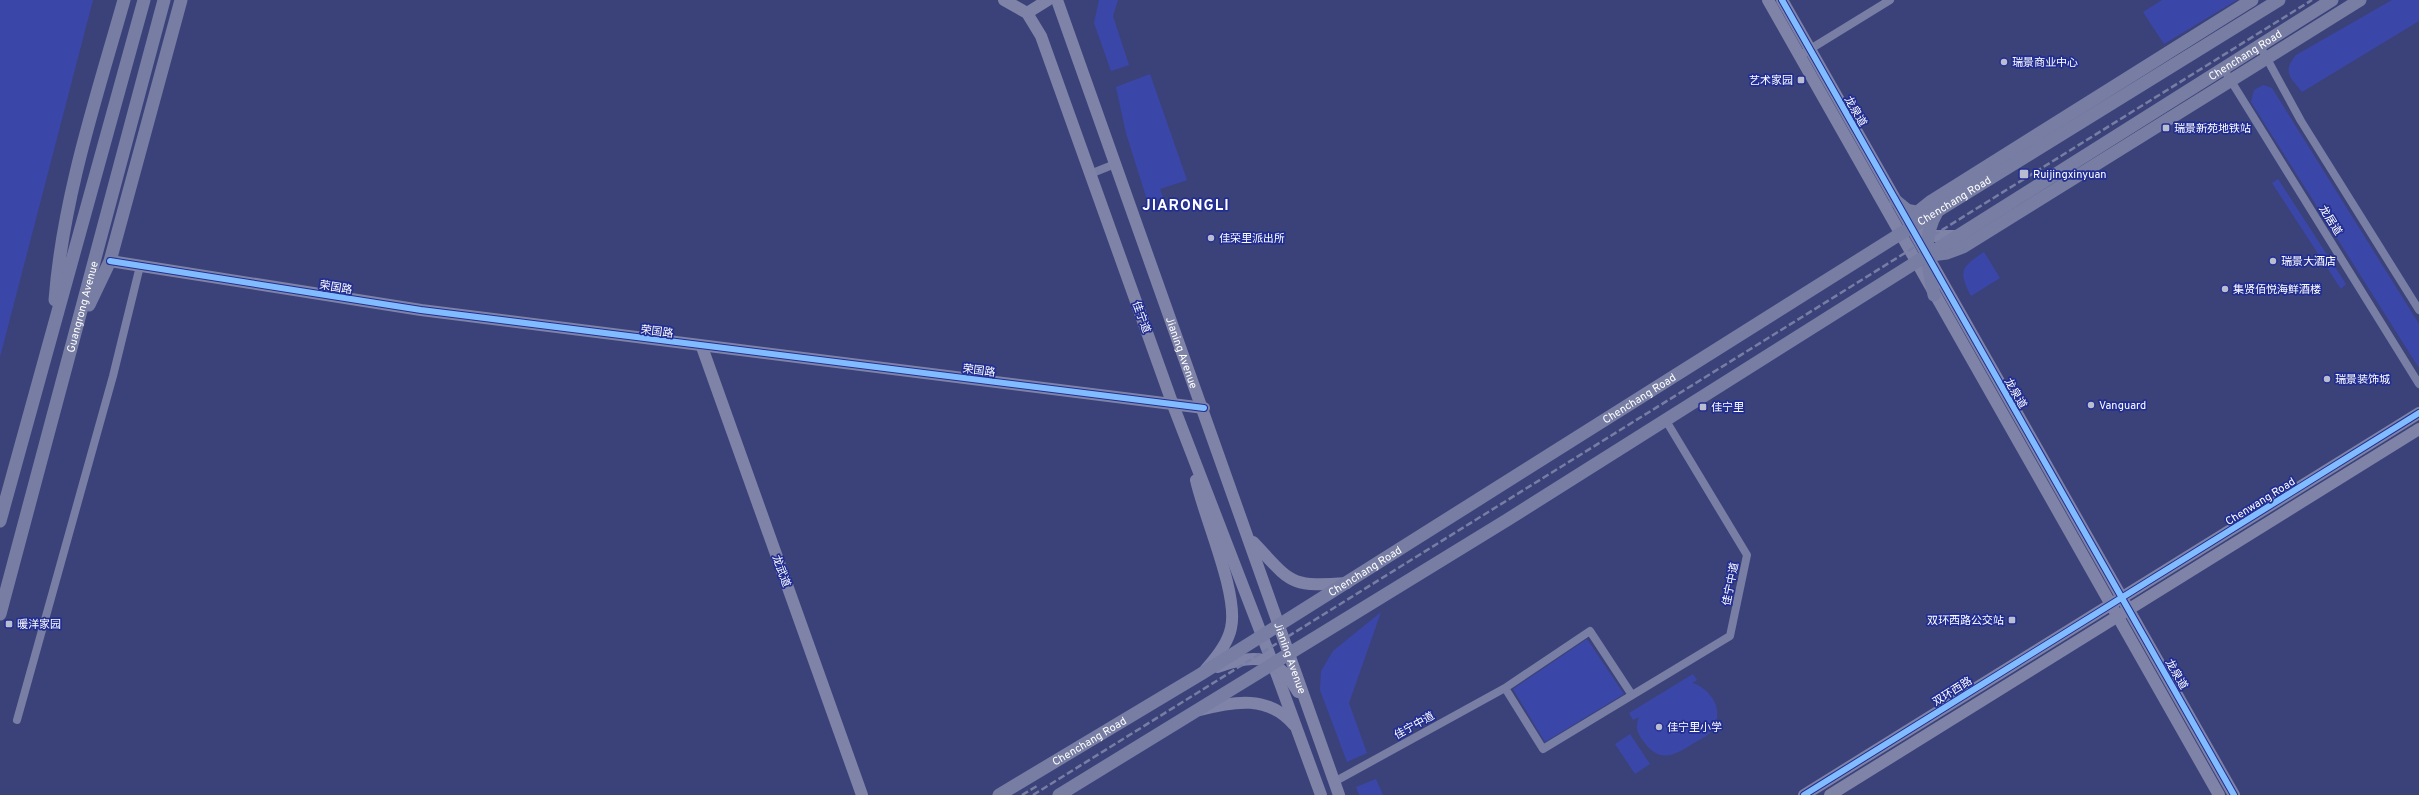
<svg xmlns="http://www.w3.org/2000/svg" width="2419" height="795" font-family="Overpass,'Noto Sans SC',sans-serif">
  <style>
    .green { fill: #3a47a9 }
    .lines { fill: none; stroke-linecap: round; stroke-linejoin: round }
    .street { stroke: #797ea4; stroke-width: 8 }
    .secondary { stroke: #7f83a8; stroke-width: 12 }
    .primary { stroke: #777da3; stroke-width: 13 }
    .rail { stroke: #777ea4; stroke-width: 2.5; stroke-dasharray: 7 3; stroke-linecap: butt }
    .cycleway-casing { stroke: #222e92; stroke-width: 8 }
    .cycleway { stroke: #80bcff; stroke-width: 6 }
    .poi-dot { fill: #babdd0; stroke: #222e92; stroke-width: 1.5 }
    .labels { text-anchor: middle; stroke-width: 3.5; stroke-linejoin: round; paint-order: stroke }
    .street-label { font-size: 11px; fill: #fff; stroke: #222e92 }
    .poi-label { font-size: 11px; fill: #fff; stroke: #222e92; text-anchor: start }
    .district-label { font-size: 15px; font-weight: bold; letter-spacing: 1px; fill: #fff; stroke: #222e92 }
  </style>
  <rect width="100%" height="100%" fill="#3b4279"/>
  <path class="green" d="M0,0H93L0,357Z
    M1099,0H1118L1113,16L1129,65L1111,71L1094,23Z
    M2162,0H2237L2164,44L2143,12Z
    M2392,0H2419V21L2302,92C2290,77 2282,72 2296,55Z
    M1150,74L1187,180L1160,189L1163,198L1148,203L1126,133L1116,87Z
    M2263,85L2272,88L2419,324V368L2251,102L2254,90Z
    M2278,179L2346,284L2341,289L2272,183Z
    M1984,252L2000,278L1971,296C1958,271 1961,267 1984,252Z
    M1381,612L1349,703L1367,753L1347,762L1320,690L1321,671L1333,651Z
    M1587,639L1624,694L1545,742L1513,689Z
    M1693,674L1697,680L1692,683C1710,688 1725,710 1713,728C1709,736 1701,739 1694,743C1675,755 1660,764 1644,742C1637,733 1635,727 1639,717L1633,720L1629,713Z
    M1630,734L1650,764L1635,774L1615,744Z
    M1376,779L1383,795H1359L1356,787Z"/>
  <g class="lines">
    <path class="street" d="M2260,46L2301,121L2419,310
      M1799,56L1890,0
      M2223,68L2419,384
      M1090,174L1115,164
      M1505,688L1543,749L1730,636L1747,555L1665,419
      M17,720L113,376L140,266
      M1334,782L1505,688L1590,631L1632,695"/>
    <g class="secondary">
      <path d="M1004,0L1027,13L1041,36L1173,405L1273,664L1321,795"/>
      <path id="s1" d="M1057,0L1339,795"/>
      <path d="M1768,0L2219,795"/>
      <path d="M1782,0L2234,795"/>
      <path d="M1027,13L1048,0"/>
      <path d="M1920,232L1934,236H1958"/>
      <path d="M110,261L421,310L1204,408"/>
      <path d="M702,347L862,795"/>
      <path d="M1196,480C1204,517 1239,594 1231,628C1228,643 1217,657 1206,669"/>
      <path d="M1253,542C1292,583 1288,587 1347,583"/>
      <path d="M1218,667C1255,653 1277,655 1298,692"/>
      <path d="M1200,710C1234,701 1269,695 1294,725"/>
      <path d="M1804,795L2419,413"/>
      <path d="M1830,795L2419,429"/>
    </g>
    <g class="primary">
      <path d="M1896,201L1907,210L1926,214"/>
      <path d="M1911,227L1920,210L1930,202L2252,0"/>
      <path d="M1931,255L1947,253L1963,247L2360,0"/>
      <path d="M1934,295C1928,266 1921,239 1937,212"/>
      <path d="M55,300C63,197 96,99 124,0"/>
      <path d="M89,305L110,261L181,0"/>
      <path d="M0,521L144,0"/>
      <path id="s2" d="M0,614L164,0"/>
      <path id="s3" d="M999,795L1201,674L1900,234L2279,0"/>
      <path id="s4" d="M1059,795L1507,520L2332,0"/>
    </g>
    <path class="rail" d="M1022,795L1037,786
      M1033,795L2312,0"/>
    <g class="cycleway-casing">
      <path id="cycleway" d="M1782,0L2234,795
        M110,261L421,310L1204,408
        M1804,795L2419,413"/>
    </g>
    <use href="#cycleway" class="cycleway"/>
  </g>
  <g class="poi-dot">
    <circle cx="2004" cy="62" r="4"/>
    <rect x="1797" y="76" width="8" height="8" rx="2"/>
    <rect x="2162" y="124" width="8" height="8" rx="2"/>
    <rect x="2019" y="169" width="10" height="10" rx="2"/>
    <circle cx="1211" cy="238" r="4"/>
    <circle cx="2273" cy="261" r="4"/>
    <circle cx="2225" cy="289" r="4"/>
    <circle cx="2327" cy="379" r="4"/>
    <circle cx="2091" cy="405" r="4"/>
    <rect x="1699" y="403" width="8" height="8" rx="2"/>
    <rect x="2008" y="616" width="8" height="8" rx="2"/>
    <rect x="5" y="620" width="8" height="8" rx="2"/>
    <circle cx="1659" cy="727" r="4"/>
  </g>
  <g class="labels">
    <g class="street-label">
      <text dy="4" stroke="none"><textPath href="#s4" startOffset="1398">Chenchang Road</textPath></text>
      <text transform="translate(1856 111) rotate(60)" y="4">龙泉道</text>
      <text dy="4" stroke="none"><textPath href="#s3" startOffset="1125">Chenchang Road</textPath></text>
      <text transform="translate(2331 220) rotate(58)" y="4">龙居道</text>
      <text transform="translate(336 287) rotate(9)" y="4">荣国路</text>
      <text dy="4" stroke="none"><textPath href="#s2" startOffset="318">Guangrong Avenue</textPath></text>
      <text transform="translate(1142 317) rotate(70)" y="4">佳宁道</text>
      <text transform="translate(657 331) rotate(7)" y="4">荣国路</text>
      <text dy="4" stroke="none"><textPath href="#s1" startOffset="374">Jianing Avenue</textPath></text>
      <text transform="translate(979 370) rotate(7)" y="4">荣国路</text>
      <text transform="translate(2016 393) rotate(60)" y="4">龙泉道</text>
      <text dy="4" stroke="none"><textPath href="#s3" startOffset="753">Chenchang Road</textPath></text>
      <text transform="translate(2260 501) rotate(-32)" y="4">Chenwang Road</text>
      <text transform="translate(782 571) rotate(70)" y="4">龙武道</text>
      <text dy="4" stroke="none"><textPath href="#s3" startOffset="429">Chenchang Road</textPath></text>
      <text transform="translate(1730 584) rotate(-79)" y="4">佳宁中道</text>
      <text dy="4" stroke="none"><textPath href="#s1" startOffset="698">Jianing Avenue</textPath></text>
      <text transform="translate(2177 674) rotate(60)" y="4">龙泉道</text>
      <text transform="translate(1952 691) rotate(-32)" y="4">双环西路</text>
      <text transform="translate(1414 725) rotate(-29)" y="4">佳宁中道</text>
      <text dy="4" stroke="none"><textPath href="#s3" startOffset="105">Chenchang Road</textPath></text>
    </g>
    <g class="poi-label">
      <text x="2012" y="66">瑞景商业中心</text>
      <text x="1793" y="84" text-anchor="end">艺术家园</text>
      <text x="2174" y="132">瑞景新苑地铁站</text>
      <text x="2033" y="178">Ruijingxinyuan</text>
      <text x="1219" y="242">佳荣里派出所</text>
      <text x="2281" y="265">瑞景大酒店</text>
      <text x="2233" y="293">集贤佰悦海鲜酒楼</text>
      <text x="2335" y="383">瑞景装饰城</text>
      <text x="2099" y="409">Vanguard</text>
      <text x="1711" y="411">佳宁里</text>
      <text x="2004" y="624" text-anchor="end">双环西路公交站</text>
      <text x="17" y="628">暖洋家园</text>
      <text x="1667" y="731">佳宁里小学</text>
    </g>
    <g class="district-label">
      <text x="1186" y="210">JIARONGLI</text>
    </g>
  </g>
</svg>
